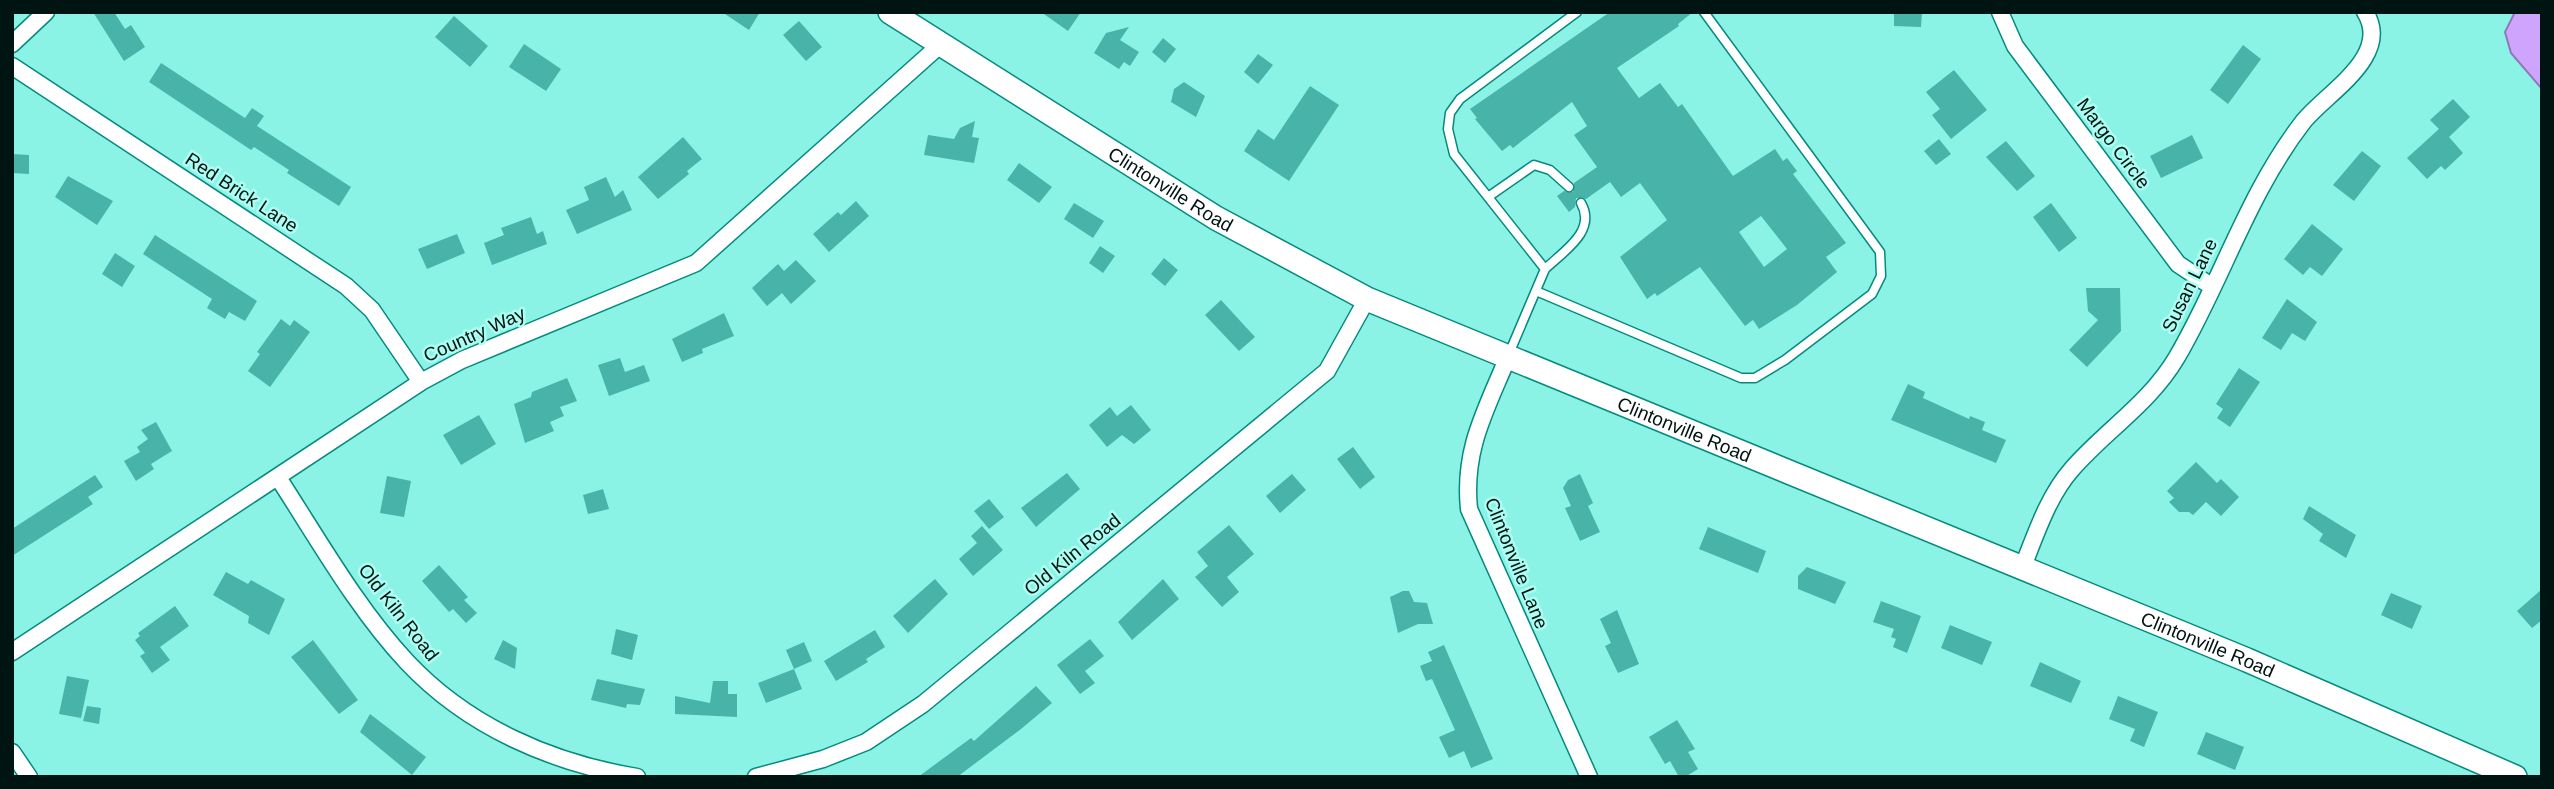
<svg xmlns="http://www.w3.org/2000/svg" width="2554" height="789" font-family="Arial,sans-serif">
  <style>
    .water { fill: #cea4fc; stroke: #9079b6; stroke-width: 2 }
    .building { fill: #48b3a8; fill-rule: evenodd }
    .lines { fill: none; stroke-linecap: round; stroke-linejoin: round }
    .lane-casing { stroke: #058a7f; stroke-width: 11 }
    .street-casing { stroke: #058a7f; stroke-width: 19 }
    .secondary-casing { stroke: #058a7f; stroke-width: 26 }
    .lane { stroke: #fff; stroke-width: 8 }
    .street { stroke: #fff; stroke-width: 16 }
    .secondary { stroke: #fff; stroke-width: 23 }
    .labels { text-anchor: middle; stroke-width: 5; stroke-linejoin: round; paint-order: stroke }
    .street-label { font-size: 19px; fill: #001411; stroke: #adfdf2 }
  </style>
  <rect width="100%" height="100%" fill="#8bf3e6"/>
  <path class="water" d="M2515,12H2542V89L2511,53L2505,32Z"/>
  <path class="building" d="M93,12H114L125,29L131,25L145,47L124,61Z
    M722,12H760L749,30Z
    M1041,12H1081L1068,31Z
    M1610,12H1693L1678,24L1679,26L1617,68L1639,98L1660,83L1678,107L1682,104L1733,176L1775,149L1783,161L1787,158L1797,171L1793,174L1846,243L1826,257L1837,272L1797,305L1759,329L1753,320L1745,326L1700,267L1657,296L1655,293L1647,299L1620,257L1667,220L1640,183L1621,197L1610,182L1586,199L1576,198L1575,207L1569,212L1557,196L1564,191L1573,192L1574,183L1597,167L1574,135L1587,126L1572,102L1513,148L1510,145L1502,151L1475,119L1477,118L1470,109ZM1761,216L1787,249L1764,267L1739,232Z
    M1894,12H1922L1921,27L1894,26Z
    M454,16L488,46L470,67L435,37Z
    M799,21L822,47L806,61L783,35Z
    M1129,27L1120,40L1139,52L1130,66L1124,62L1119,69L1094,53L1106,33Z
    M1163,38L1176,49L1165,63L1152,52Z
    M524,44L561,69L546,91L509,67Z
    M2243,45L2261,59L2228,104L2210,90Z
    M1258,54L1273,65L1258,84L1244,72Z
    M161,63L245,118L252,108L264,116L257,126L351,187L339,206L287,173L289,170L254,147L251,150L149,82Z
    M1954,70L1987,110L1951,139L1932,115L1940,109L1926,92Z
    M1184,82L1205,96L1196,117L1171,102L1174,89Z
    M1310,86L1339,105L1289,181L1244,151L1258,129L1274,140Z
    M2453,99L2470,117L2449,137L2463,153L2445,170L2441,166L2427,179L2407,158L2439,129L2430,120Z
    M975,121L972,137L979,138L974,163L924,155L928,135L954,139L960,128Z
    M2192,135L2203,158L2161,178L2150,156Z
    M683,137L702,159L687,171L689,174L658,199L638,177Z
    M1939,139L1951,154L1936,165L1924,151Z
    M2006,141L2035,176L2017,191L1986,157Z
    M2362,151L2381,166L2354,201L2333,185Z
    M12,154L29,155V174L12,173Z
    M1019,163L1052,187L1039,203L1007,180Z
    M68,176L113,201L97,225L55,197Z
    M606,177L615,197L623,190L632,210L577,234L566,210L589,200L584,187Z
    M856,201L869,216L829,252L813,234L838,212L841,215Z
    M1074,203L1104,221L1093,238L1064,219Z
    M2051,203L2077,238L2059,252L2033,217Z
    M531,217L537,234L543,231L547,244L492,265L484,243L504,235L501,228Z
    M2312,224L2343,249L2322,276L2310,267L2303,275L2284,259Z
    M457,234L465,253L427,269L418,249Z
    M155,235L257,301L245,321L229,312L225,319L207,308L212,299L143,254Z
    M1100,246L1115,256L1103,273L1089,263Z
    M115,253L135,266L122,287L102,274Z
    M1164,258L1178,270L1165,286L1151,274Z
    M796,260L816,281L791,304L782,293L767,306L752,288L778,264L784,271Z
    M2086,288H2120L2121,331L2087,367L2069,350L2098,320L2088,311Z
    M2287,299L2317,322L2305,341L2292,333L2281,350L2262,338Z
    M1221,300L1255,337L1239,351L1205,315Z
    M724,313L734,336L702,349L703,353L682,362L672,339Z
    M281,319L290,326L294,320L310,332L270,387L248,371L260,354L257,352Z
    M620,358L625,372L644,365L650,381L609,396L598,365Z
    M2239,368L2260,382L2230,427L2217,418L2223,409L2216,404Z
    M567,378L577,401L560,407L564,416L550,422L554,431L525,443L514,404L531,397L532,392Z
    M1908,384L1925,392L1923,398L1969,419L1970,416L1985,422L1982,430L2006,440L1996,463L1891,420Z
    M1131,405L1151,430L1134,444L1122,435L1107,447L1089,425L1110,407L1117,416Z
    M479,415L496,444L461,465L443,435Z
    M156,422L172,451L151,464L154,469L136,481L124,461L140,452L137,447L148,439L141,430Z
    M1353,447L1375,477L1360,489L1337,459Z
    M2196,462L2217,483L2221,479L2239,497L2221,516L2206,502L2193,515L2189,512H2179L2169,502L2174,498L2167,491Z
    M1067,473L1080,489L1036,527L1021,508Z
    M1292,474L1306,490L1280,513L1266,496Z
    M1580,474L1593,503L1588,506L1600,532L1580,541L1565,508L1571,506L1563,488L1568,480Z
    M95,475L103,487L88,497L93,504L12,556V529Z
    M387,476L411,481L404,517L380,513Z
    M603,489L609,509L588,514L583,495Z
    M989,499L1004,517L989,529L974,511Z
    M2309,506L2356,535L2346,558L2319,541L2323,534L2303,519Z
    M1229,525L1254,554L1227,577L1239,592L1222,607L1195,577L1208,566L1197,552Z
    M982,526L1003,550L973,576L959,559L977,543L971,536Z
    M1708,527L1766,551L1758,573L1699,549Z
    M439,565L468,597L464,600L477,613L466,623L453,609L449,612L422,581Z
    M1807,567L1846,582L1835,604L1798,589V576Z
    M226,572L248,584L251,580L285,599L269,635L248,623L249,616L213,595Z
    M935,579L948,594L908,633L893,616Z
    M1163,579L1179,599L1132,640L1118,622Z
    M2542,589V620L2532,628L2517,611Z
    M1403,591H1409L1414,602L1427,603L1433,624H1418L1398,633L1390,597Z
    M2391,593L2422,606L2412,629L2381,615Z
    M1881,601L1921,616L1907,653L1893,647L1896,639L1891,637L1894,629L1873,622Z
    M175,606L189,626L160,647L170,660L152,673L140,656L145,653L135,640L140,636L138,633Z
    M1617,610L1639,664L1618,673L1605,646L1611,643L1600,619Z
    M1950,625L1992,642L1982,665L1941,648Z
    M616,629L638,635L632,660L611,654Z
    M875,630L885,647L866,659L868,662L836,681L824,661Z
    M1090,639L1104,656L1085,671L1095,683L1080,694L1057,665Z
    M313,640L358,700L339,714L291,657Z
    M503,640L517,648L515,669L494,659Z
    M804,642L812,661L794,669L802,689L766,703L758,683L794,669L786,650Z
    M1444,645L1493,759L1471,768L1464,751L1449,758L1439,737L1455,730L1432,679L1426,681L1420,666L1432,661L1428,652Z
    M2040,662L2081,681L2071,703L2030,686Z
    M67,676L89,680L81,718L59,714Z
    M597,679L645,689L640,705L627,704L626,708L591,700Z
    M713,681H728V694H737V717L675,714V696L710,703Z
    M1036,686L1052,703L1021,729L957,777H918L971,738L974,741Z
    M2118,696L2158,712L2144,747L2130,741L2135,729L2109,719Z
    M87,706L101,708L99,724L83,721Z
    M370,714L426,757L412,775L360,732Z
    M1677,720L1695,749L1688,752L1698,769L1685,777H1679L1670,761L1665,764L1649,737Z
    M2206,732L2244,747L2235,770L2197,754Z"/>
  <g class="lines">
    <g class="lane-casing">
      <path id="lane" d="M1488,197L1534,165L1550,170L1569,187
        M1545,269C1564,251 1597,231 1581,203
        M1536,291L1741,378H1755L1785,360L1872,294L1881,276L1880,252L1704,12
        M1508,356L1545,269L1454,154L1448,129L1450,113L1460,99L1577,12"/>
    </g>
    <g class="street-casing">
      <path id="street" d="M2000,12L2015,46L2178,264L2211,286
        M12,44L46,12
        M12,66L346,286L372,310L421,382
        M1507,359C1485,412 1463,450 1469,509L1589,777
        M279,479C318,539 358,610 407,662C468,727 552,763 637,777
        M2022,569C2035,536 2048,496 2072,469C2106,430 2150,403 2177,357C2222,280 2248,193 2303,122C2326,93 2393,56 2365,12
        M12,652L421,382L462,360L696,263L940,45
        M12,752L29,777
        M756,777L823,759L866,742L923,704L1327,371L1367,299"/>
    </g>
    <g class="secondary-casing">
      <g id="secondary">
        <path id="s1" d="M890,12L1216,218L1367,299L2247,660L2515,777"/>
      </g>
    </g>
    <use href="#lane" class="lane"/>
    <use href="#street" class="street"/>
    <use href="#secondary" class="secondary"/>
  </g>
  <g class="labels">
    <g class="street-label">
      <text transform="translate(2114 143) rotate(53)" y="7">Margo Circle</text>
      <text dy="7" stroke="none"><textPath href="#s1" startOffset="332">Clintonville Road</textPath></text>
      <text transform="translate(242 192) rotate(33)" y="7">Red Brick Lane</text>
      <text transform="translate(2189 285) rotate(-64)" y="7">Susan Lane</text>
      <text transform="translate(474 334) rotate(-24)" y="7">Country Way</text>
      <text dy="7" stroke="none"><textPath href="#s1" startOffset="900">Clintonville Road</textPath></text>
      <text transform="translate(1072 554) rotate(-39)" y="7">Old Kiln Road</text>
      <text transform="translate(1517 563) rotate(68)" y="7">Clintonville Lane</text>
      <text transform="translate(399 612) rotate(52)" y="7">Old Kiln Road</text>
      <text dy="7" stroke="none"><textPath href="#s1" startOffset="1466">Clintonville Road</textPath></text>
    </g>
  </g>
  <rect width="2554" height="789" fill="none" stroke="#001411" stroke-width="28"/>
</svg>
